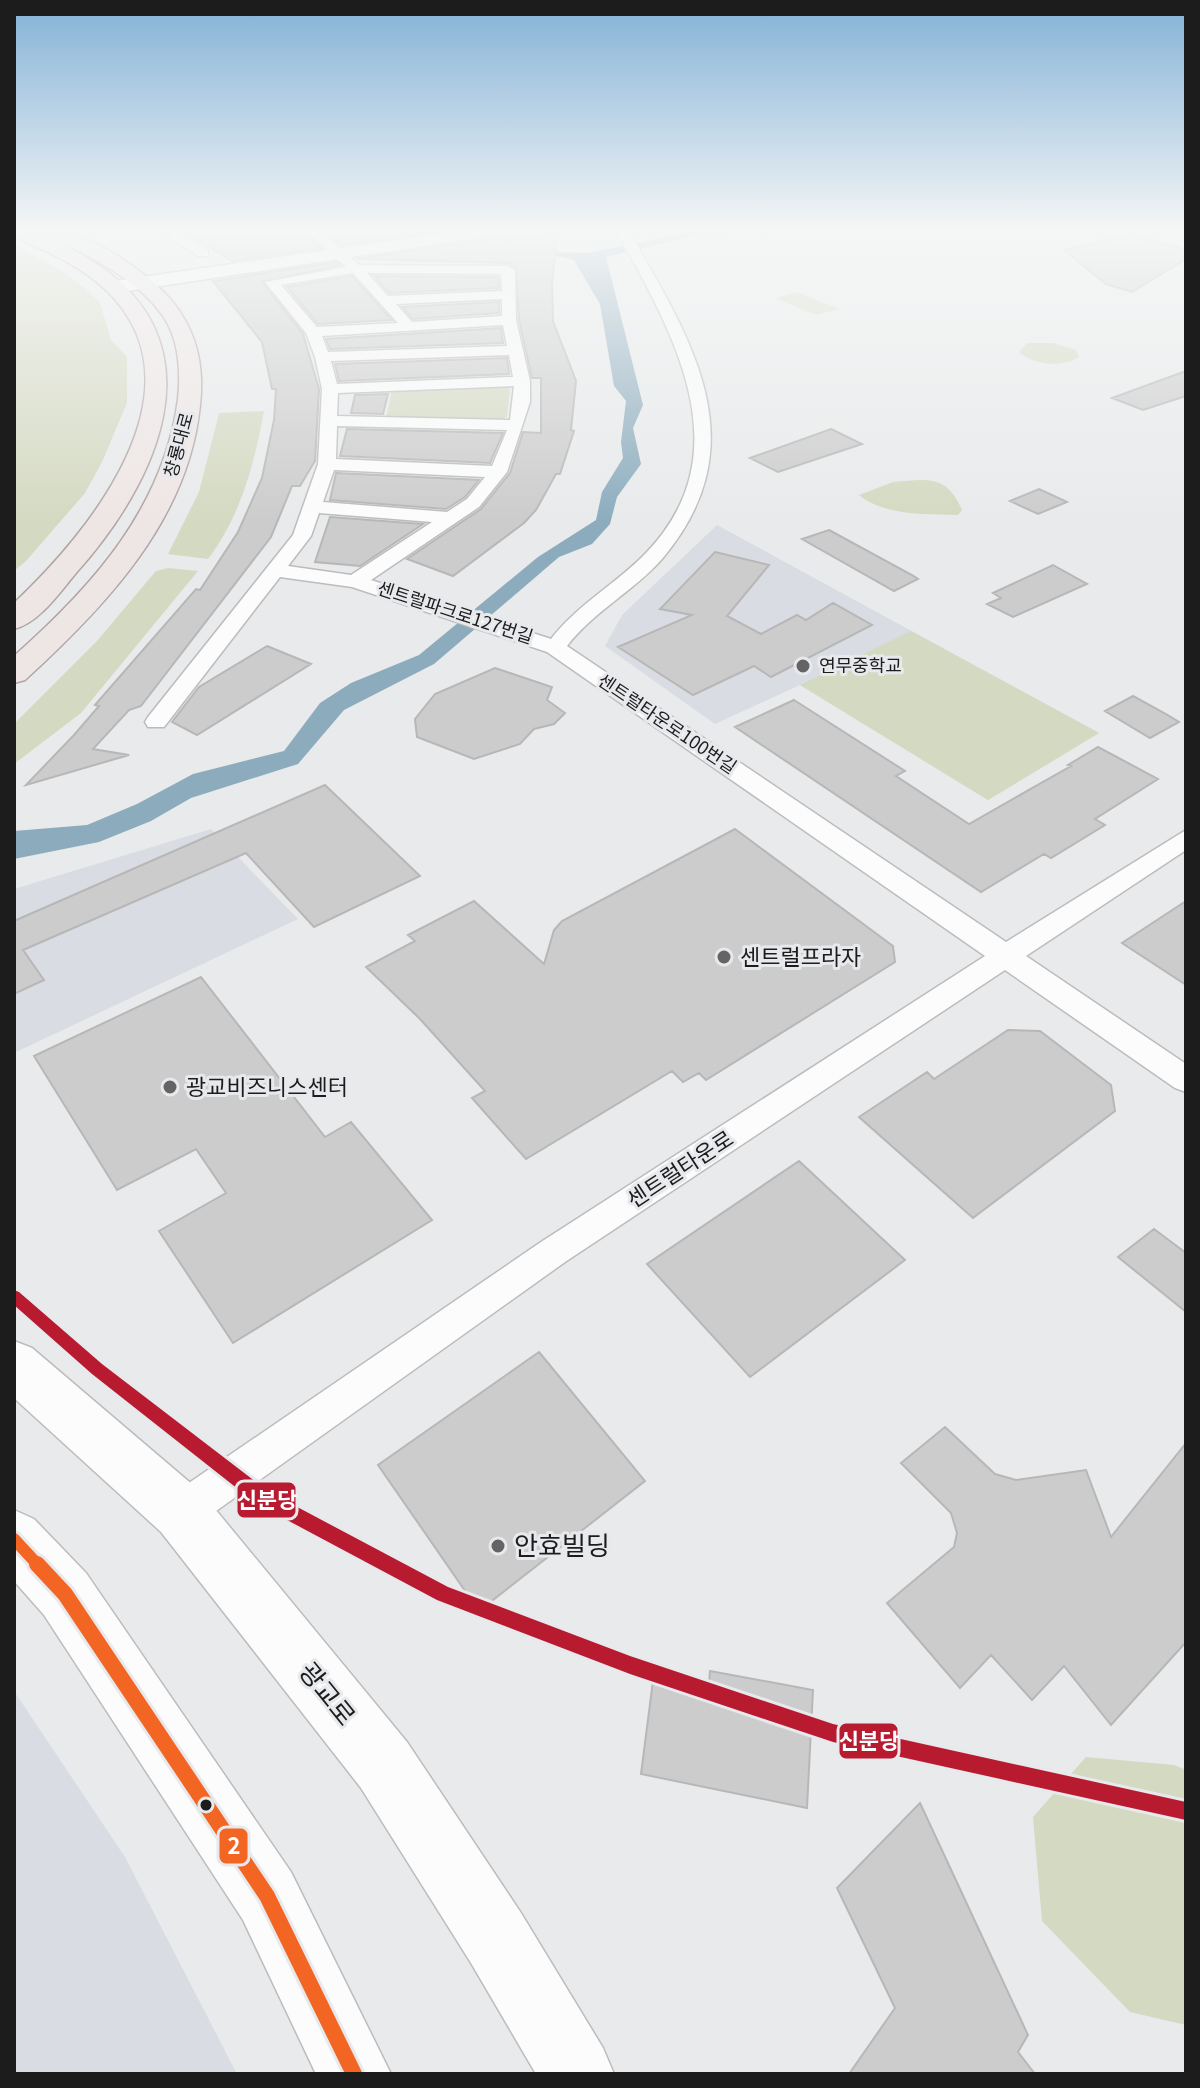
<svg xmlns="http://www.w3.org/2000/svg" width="1200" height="2088" font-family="Georgia,'Noto Sans KR',serif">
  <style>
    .built { fill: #dadce3 }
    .green { fill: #d4d9c1 }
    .water { fill: #8cacbe }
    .building { fill: #ccc; stroke: #b8b7b8; stroke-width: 2 }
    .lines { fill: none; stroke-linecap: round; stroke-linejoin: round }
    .street-casing { stroke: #bcbcbd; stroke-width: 3 }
    .secondary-casing { stroke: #bcbcbd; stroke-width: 3 }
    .primary-casing { stroke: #b1a4a4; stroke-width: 3 }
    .street { fill: #fcfcfc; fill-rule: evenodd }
    .secondary { fill: #fcfcfc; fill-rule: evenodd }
    .primary { fill: #eee6e5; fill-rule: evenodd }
    .bus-1-far1-casing { stroke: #e8e9ec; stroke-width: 18 }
    .bus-1-casing { stroke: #e8e9ec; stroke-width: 22 }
    .bus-1-far1 { stroke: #f26522; stroke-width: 12 }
    .bus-1 { stroke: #f26522; stroke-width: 16 }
    .metro-1-casing { stroke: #e8e9ec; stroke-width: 6 }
    .metro-1 { fill: #b81b30; fill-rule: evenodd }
    .poi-dot { fill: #646465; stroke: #e8e9ec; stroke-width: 3 }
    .bus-dot { fill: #1c1c1d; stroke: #e8e9ec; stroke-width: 3 }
    .labels { text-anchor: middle; stroke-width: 6; stroke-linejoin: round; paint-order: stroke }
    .far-street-label { font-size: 18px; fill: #1c1c1d; stroke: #e8e9ec }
    .far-poi-label { font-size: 18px; fill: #1c1c1d; stroke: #e8e9ec; text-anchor: start }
    .poi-label { font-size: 22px; fill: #1c1c1d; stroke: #e8e9ec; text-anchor: start }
    .street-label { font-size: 22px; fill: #1c1c1d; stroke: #e8e9ec }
    .near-poi-label { font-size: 26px; fill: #1c1c1d; stroke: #e8e9ec; text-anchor: start }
    .near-street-label { font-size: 26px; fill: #1c1c1d; stroke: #e8e9ec }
    .line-badge { stroke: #e8e9ec; stroke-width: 3 }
    .badge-label { font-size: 22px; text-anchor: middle; font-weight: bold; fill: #fff }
  </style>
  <rect width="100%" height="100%" fill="#e9eaeb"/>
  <path class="built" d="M717,525L1099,733L988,800L800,685L715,724L605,646L622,615Z
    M211,829L298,919L14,1053V889Z
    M14,1691L125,1857L237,2074H14Z"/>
  <path class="green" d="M14,245L63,271L88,291L100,303L111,340L127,357V403L102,462L85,493L26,561L14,571Z
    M797,292L839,309L816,315L775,298Z
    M1027,343H1053L1076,350L1079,357C1062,368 1034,365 1019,352Z
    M501,386L510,389L507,417L494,421L386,418L392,390Z
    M264,411C254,465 241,515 208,559L168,554L199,492L219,413Z
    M893,482C927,479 947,474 962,510L958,515C927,514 884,516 859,495Z
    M168,568L198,571L81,713L14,764V724L97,641L156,571Z
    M911,631L1099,733L988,800L800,685Z
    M1086,1757L1174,1765L1186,1770V2025L1130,2012L1042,1921L1033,1817Z"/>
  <path class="water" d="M763,230L701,234L606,257L643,405L633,428L641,464L617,497L610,524L592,544L559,557L434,664L344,710L298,764L191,798L151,821L99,842L14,859V831L87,825L137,804L193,774L284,751L320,703L351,683L419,655L538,557L596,520L602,492L623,458L621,442L626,401L614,386L600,304L574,260L563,257L439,249L587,253L697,231Z"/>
  <path class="building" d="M200,230H303L321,248L232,261L191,236Z
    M323,230H445L341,245Z
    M558,233L552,283L553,321L576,381L571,430L574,431L560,474H556L536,510L524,523L453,576L407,559L481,509L510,473L523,432L541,433V378H532L519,320L516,267L508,263L357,259L489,239Z
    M1130,233L1186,250V259L1132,292L1106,284L1064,250Z
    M337,262L340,265L262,282L303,334L319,389L315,461L300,486H292L271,537L141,706L129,710L93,749L129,755L26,785L74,735L99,706L95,705L196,589L200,590L238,532L262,478L274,420L276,389H272L262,342L213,281Z
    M352,276L392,320L318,324L287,287Z
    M374,276L498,277L499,288L389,293Z
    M499,302V313L413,319L402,307Z
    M501,328L503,343L330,349L326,339Z
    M507,358L509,374L339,381L335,364Z
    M1186,371V396L1143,410L1112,398Z
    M388,394L383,414L351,413L355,395Z
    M347,429L503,433L490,463L340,456Z
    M831,429L862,444L778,472L750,458Z
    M336,473L479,480L465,497L446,509L330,500Z
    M1039,489L1067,502L1038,514L1010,501Z
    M330,517L423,524L360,566L315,562Z
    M829,530L912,575L918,579L894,591L802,539Z
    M715,552L769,565L727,616L761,634L797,615L806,620L833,603L872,625L771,677L754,666L693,695L618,647L692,615L660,609Z
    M1053,565L1087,584L1013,617L987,604L1001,598L993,593Z
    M267,646L311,664L197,735L172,722L199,687Z
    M495,668L552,687L547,700L565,713L554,724L534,729L520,744L474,759L417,737L415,719L435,694Z
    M1133,696L1166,714L1179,722L1150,738L1105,711Z
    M794,700L905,771L896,776L969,824L1071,766L1068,765L1098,747L1158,779L1095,819L1105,825L1051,858L1044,854L981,892L735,727Z
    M325,785L420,876L314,927L246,853L23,950L44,980L14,994V921Z
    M735,829L893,946L895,962L706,1080L699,1073L683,1082L672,1071L526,1159L472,1098L485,1091L420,1019L366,967L415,941L408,935L474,901L544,964L554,930L562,921Z
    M1186,901V985L1122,943Z
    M201,977L325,1137L351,1122L432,1220L233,1343L159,1231L226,1193L196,1149L117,1190L34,1056Z
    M1008,1030L1040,1031L1111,1085L1115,1111L973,1218L859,1117L927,1072L934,1079Z
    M799,1161L905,1260L750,1377L647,1264Z
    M1154,1229L1186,1253V1312L1118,1257Z
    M539,1352L645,1481L479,1611L378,1465Z
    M945,1427L995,1474L1016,1480L1086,1470L1111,1537L1186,1443V1642L1111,1725L1064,1666L1032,1700L991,1655L960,1688L887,1603L954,1547L957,1533L951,1513L901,1463Z
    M710,1671L813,1690L807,1808L641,1774L654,1673L709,1683Z
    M920,1803L1028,2035L1018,2052L1035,2074H849L895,2008L837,1888Z"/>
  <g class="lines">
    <g class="street-casing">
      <path id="street" d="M178,230H197L183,236L208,250V256H198L167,235Z
        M306,230H319L359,265L508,266L515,270L516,320L530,381V402L507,472L479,507L371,580L551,639C578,604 616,584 646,553C744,451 672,332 616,230H628C692,341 759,444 662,559C634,591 594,611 567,646L1006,942L1186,830V850L1026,956L1186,1064V1092L1175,1088L1005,970L565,1262L195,1526L181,1532L167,1526L161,1512L167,1498L541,1242L985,956L547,652L352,587L280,577L164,727H148L145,722L148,717L293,535L318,464L322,389L315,357L306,333L265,282L346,267ZM353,273L398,323L317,327L281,285ZM367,273L501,274L502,291L388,296ZM502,299V316L412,322L396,304ZM503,325L507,346L328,352L322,336ZM509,355L513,377L337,384L331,361ZM514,386L510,420L337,416L338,393ZM337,426L507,430L492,466L336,459ZM334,470L485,477L467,499L447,512L323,502ZM319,513L432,522L351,575L288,566L311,536Z"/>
    </g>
    <g class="secondary-casing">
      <path id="secondary" d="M464,230H506L497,235L115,293L106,287L115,281Z
        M14,1341L32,1348L201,1492L407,1742L521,1913L603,2048L614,2074H536L471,1963L361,1788L161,1532L14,1398Z
        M14,1510L34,1519L86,1573L291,1872L391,2074H316L243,1920L44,1615L14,1581Z"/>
    </g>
    <g class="primary-casing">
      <path id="primary" d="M14,230C41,230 69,247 92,261C223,343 157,483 76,573C60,592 39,623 14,629V603C89,533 205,391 109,293C83,267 47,251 14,237Z
        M40,230C78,228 119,254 148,278C190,311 206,353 200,405C189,519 106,606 25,680L14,683V656C93,586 164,507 178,399C181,370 179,336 160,312C139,284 107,266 77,250C65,244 49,240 40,230Z"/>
    </g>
    <use href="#street" class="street"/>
    <use href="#secondary" class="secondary"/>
    <use href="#primary" class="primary"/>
    <g class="bus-1-far1-casing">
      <path id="bus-1-far1" d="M14,1539L39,1566"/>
    </g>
    <g class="bus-1-casing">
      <path id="bus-1" d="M37,1564L65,1594L267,1896L354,2074"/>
    </g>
    <use href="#bus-1-far1" class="bus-1-far1"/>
    <use href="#bus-1" class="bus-1"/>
    <g class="metro-1-casing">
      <path id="metro-1" d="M14,1290L19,1292L102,1364L269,1492L448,1587L630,1656L833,1724L1186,1802V1820L833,1742L630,1674L437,1600L257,1504L92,1374L14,1305Z"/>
    </g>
    <use href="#metro-1" class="metro-1"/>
  </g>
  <linearGradient id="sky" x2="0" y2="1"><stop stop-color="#83b1d7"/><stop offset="0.44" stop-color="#f5f6f6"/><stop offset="1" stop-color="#f5f6f6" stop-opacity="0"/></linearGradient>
  <rect width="1200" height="522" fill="url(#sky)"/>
  <g class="poi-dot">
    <circle cx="803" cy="666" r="8"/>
    <circle cx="724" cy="957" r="8"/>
    <circle cx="170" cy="1087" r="8"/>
    <circle cx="498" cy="1546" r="8"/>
  </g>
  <circle class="bus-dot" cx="206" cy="1805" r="7"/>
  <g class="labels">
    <g class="far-street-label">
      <text transform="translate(179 445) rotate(-75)" y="6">창룡대로</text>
      <text transform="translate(455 613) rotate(18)" y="6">센트럴파크로127번길</text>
      <text transform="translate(667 724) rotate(34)" y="6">센트럴타운로100번길</text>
    </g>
    <g class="far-poi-label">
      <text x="819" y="672">연무중학교</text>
    </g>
    <g class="poi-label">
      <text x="740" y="965">센트럴프라자</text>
      <text x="186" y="1095">광교비즈니스센터</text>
    </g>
    <g class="street-label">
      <text transform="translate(680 1169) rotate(-33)" y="8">센트럴타운로</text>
    </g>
    <g class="near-poi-label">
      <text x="514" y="1555">안효빌딩</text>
    </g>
    <g class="near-street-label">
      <text transform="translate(327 1694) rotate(51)" y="9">광교로</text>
    </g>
  </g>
  <g class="line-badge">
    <rect x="236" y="1481" width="61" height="38" rx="8" fill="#b81b30"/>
    <rect x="838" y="1722" width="61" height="38" rx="8" fill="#b81b30"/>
    <rect x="218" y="1827" width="31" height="38" rx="8" fill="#f26522"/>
  </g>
  <g class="badge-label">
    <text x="267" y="1508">신분당</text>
    <text x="869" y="1749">신분당</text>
    <text x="234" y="1854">2</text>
  </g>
  <rect width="1200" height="2088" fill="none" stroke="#1c1c1d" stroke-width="32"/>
</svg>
